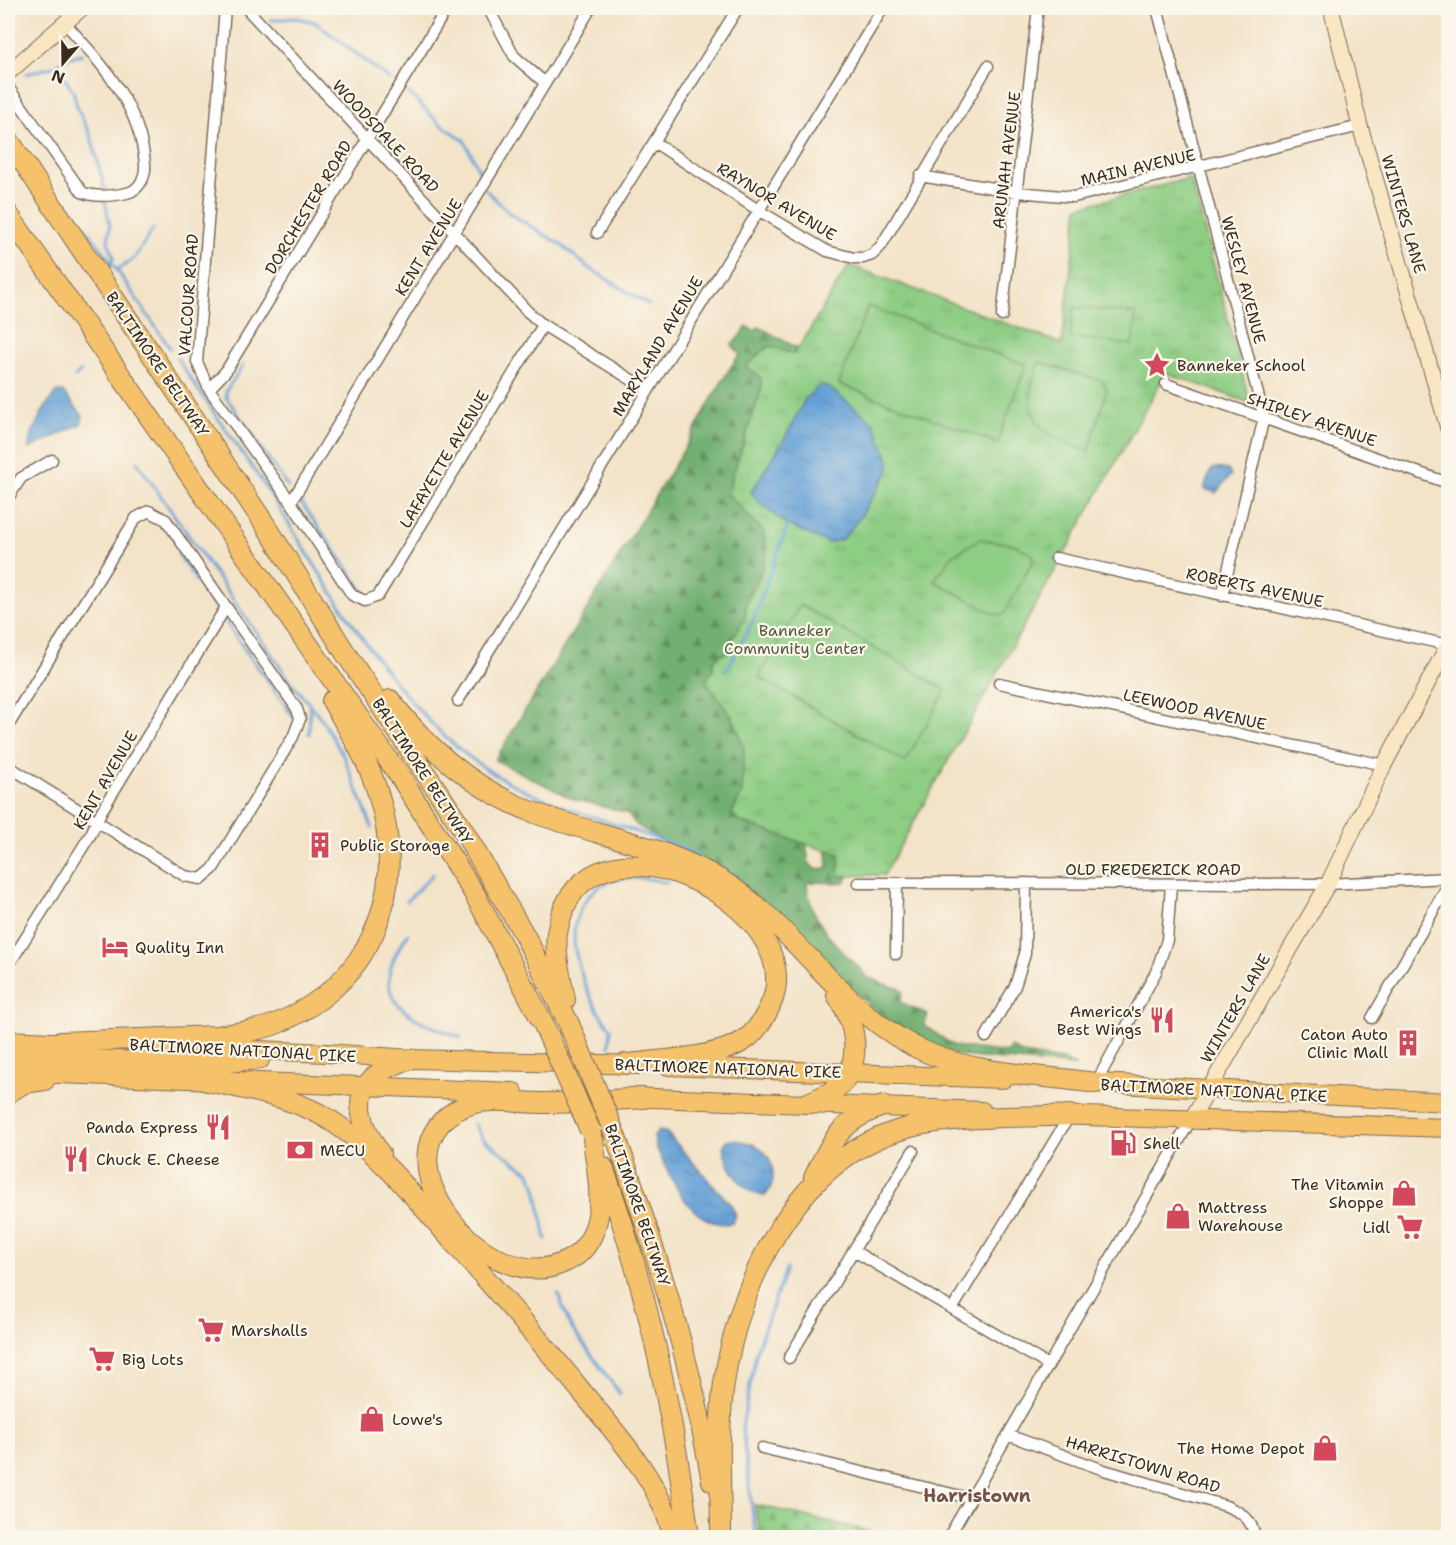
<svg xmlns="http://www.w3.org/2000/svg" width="1456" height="1545" font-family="'Shantell Sans',sans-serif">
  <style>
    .grass { fill: url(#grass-tufts); stroke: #647c51; stroke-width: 1.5 }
    .forest { fill: url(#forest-firs); stroke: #566d48; stroke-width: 1.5 }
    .cemetery { fill: url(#cemetery-stones); stroke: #647c51; stroke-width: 1.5 }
    .garden { fill: #8ecd84; stroke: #647c51; stroke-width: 1.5 }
    .water { fill: url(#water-ripples); stroke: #50657a; stroke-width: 1.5 }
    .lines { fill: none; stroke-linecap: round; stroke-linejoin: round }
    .stream { stroke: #65a0d5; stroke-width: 3 }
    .street-casing { stroke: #7b6b5a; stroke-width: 13 }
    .secondary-casing { stroke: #7b6b5a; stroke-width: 17 }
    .primary-casing { stroke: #7b6b5a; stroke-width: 20 }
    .highway-casing { stroke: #7b6b5a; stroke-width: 22 }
    .street { stroke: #fff; stroke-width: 10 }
    .secondary { stroke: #fbe6c4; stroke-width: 15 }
    .primary { stroke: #f5c16b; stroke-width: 18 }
    .highway { stroke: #f5c16b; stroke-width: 20 }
    .highway-bridge-casing { stroke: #7b6b5a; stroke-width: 22; stroke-linecap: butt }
    .highway-bridge { stroke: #f5c16b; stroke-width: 20 }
    .labels { text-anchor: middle; stroke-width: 4.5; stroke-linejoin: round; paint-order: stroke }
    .street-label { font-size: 16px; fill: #3b2a1e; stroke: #fbf7ec }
    .poi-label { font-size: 16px; fill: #3b2a1e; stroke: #fbf7ec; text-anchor: start }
    .park-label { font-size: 16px; fill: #545b3d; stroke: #fbf7ec }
    .neighbourhood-label { font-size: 18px; font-weight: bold; fill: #755249; stroke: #fbf7ec }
  </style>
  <defs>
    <pattern id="grass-tufts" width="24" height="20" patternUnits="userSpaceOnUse" patternTransform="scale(1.5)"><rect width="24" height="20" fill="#8ecd84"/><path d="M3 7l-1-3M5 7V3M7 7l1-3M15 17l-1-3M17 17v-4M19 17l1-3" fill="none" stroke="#7bb072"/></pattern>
    <pattern id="forest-firs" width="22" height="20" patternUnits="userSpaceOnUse" patternTransform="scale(1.5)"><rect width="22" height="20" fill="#72b072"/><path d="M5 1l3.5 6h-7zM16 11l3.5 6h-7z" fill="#5f8f5d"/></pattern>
    <pattern id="cemetery-stones" width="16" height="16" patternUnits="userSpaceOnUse" patternTransform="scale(1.5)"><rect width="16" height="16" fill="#8ecd84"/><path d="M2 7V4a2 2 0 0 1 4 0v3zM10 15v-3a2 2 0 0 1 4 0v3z" fill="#7bb072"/></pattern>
    <pattern id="water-ripples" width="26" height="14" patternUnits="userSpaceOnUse" patternTransform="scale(1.5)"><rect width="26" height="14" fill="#65a0d5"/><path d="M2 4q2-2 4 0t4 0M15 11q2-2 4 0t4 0" fill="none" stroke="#5483ac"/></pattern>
  </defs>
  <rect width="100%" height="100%" fill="#fbf7ec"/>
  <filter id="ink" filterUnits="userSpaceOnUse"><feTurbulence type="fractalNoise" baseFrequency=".0167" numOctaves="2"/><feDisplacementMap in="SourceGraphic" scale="12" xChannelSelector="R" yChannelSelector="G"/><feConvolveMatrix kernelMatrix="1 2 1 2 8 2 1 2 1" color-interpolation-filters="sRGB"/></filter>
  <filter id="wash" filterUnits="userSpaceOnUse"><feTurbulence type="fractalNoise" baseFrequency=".008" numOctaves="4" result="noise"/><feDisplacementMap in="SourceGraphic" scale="24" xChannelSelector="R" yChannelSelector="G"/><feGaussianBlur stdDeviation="1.35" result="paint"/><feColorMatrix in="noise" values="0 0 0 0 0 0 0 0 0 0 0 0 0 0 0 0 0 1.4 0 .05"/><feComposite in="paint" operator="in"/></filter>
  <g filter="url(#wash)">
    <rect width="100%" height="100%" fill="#f3e3c8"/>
    <path class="grass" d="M1191,178L1250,403L1166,373L884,875L839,876V854L499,754L759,327L798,349L849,265L1062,344L1078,207Z"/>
    <path class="forest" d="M747,327L755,331L759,327L797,348L794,354L769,346L746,366L761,378V390L727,493L763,531L767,550L762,569L746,604L745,618L732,639L731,651L720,655L713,662V669L706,681L732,717L740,735L744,751L742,793L732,813L738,821L806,844L809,863L815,869L828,868L827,850L839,854V876L848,877L845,883L810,882L807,883C808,911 827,937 847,956C854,964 861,968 866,977C878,981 886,986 899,988L903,992L900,1002L928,1015L924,1025L954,1046L1007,1053L1011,1047L1022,1054L1062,1060L1076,1066L960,1056L917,1042L869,1006L803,937L757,896L636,825L627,813L573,799L495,760L683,451C702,418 717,385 740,354L732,345Z"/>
    <path class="cemetery" d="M755,1505L774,1509L895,1537H760Z"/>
    <path class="garden" d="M868,306L1026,365L997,443L839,384Z
      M1074,307L1136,314L1132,345L1070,337Z
      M1039,362L1102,381L1107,389L1089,451C1038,437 1017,415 1039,362Z
      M979,539L1016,545L1035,557L1004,614L996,615L934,581L952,556Z
      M800,605L946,690L905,762L759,677Z"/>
    <path class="water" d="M820,385L828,387L873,422L890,462L887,474L861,516L843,539L828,543L788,525L759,503L751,492L782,443L806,398Z
      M58,392H63L83,416L81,424L29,449C27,438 47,399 58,392Z
      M1214,468L1228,470L1231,475L1216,493L1204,489L1210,472Z
      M659,1130L667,1133L731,1205L736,1215L733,1223C691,1230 671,1178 656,1147L654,1137Z
      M734,1140C739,1141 747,1142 753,1144C773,1153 780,1179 765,1196C742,1194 727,1166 723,1147L726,1141Z"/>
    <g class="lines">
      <path class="stream" d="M271,20L296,18L315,22L389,79
        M56,66L73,91L78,110L91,136L105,190
        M26,74L56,66L67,58L82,54
        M409,93L439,123L464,140L483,178
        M486,190L509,213L560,244L589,268L649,305
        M105,201L110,226L108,241L114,258L109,267
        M66,203L110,260L170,348
        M117,270L134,259L153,229
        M177,358C208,406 243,452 274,500C332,591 405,725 501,778C563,813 634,826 699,856
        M243,365L226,391V397L288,487
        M75,377L81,371
        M137,462L291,682L321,718L344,757L372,827
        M297,497L364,592
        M178,554L214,606
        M226,623L293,716
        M726,671L753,621L788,525
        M309,734L310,707
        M407,901L433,874
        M408,934C364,995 402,1019 461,1037
        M609,1046L611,1029C607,1023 601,1017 598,1011C588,994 580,973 576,954C568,922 585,884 620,879C635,876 652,879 667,883
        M474,1124L483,1139L530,1173L536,1188L546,1239
        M558,1294L570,1326L620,1394
        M756,1538L742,1427L757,1349L786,1269"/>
    </g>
  </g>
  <g filter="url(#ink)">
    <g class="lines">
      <g class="street-casing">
        <path id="street" d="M225,8L197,362L209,389L291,502L352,595L365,601L378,596L543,325
          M246,8L528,312L543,325L648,390
          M488,8L514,56L545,83
          M1157,8L1264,417L1222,596
          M8,87L82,192C95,198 112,196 127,193C140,190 146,176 145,164C140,105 103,65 65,23
          M654,142L758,210L827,251L854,258H863L872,255L881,246L988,66
          M920,176L1017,192L1074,197L1360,126
          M597,233L738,8
          M1002,316L1038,8
          M1166,384L1448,483
          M209,389L226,371L447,8
          M8,498L21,478L52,460
          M291,502L591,8
          M1056,558L1448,645
          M999,683L1384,765
          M458,701L883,8
          M8,726L136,518L149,511L166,520L297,709L300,719L293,737L213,869L201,879L185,876L8,766
          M858,883L1328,884L1448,878
          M896,954L897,884
          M8,966L91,834L101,812L226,607
          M1372,1018L1448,885
          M986,1037L1015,986L1025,954L1026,883
          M1096,1083L1156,972L1167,940L1171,885
          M854,1251L1048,1365
          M953,1308L1070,1115
          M789,1358L913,1151
          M1008,1435L1104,1470L1226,1506C1243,1513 1252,1519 1255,1538
          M762,1448L969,1498
          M948,1538L1191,1120"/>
      </g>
      <g class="secondary-casing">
        <path id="secondary" d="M1331,8L1360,126L1448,428
          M8,73L82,8
          M1191,1120L1328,884L1384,765L1448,645"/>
      </g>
      <g class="primary-casing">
        <path id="primary" d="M8,1040L74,1043
          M162,1046L326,1053L411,1059L641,1065
          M8,1057L225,1063L260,1060
          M668,1066L1003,1079
          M8,1072L514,1092
          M1082,1082L1448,1102
          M8,1094L24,1084L45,1081
          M629,1097L982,1111
          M1055,1115L1448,1128"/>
      </g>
      <g class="highway-casing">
        <path id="highway" d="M8,139L270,532L346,654L460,825L525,936L569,1024
          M8,214L401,778L474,893L543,1023
          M390,700C430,752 477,792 538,814C600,836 664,846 721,880C799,928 841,1016 928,1053C979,1075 1041,1075 1096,1083
          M565,1000C561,977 553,951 558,928C585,791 816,908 770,1006C764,1019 757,1031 746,1039C718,1059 660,1060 626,1064
          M61,1042L216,1036C236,1033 260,1031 278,1023C371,983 407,895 380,800C370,764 351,733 332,701
          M203,1080C249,1090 297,1097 336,1124C386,1158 424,1209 464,1254C504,1299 544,1345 582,1392C618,1436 660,1481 674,1538
          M808,1103C819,1098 833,1093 841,1084C864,1059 854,1020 837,995
          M614,1132C655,1247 691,1361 712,1481
          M593,1139C596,1164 602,1191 598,1216C594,1236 584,1254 565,1262C484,1301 368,1151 463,1107C487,1096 518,1103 544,1103C577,1103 611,1100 644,1098
          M380,1154C348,1105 355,1075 411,1059
          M603,1167C647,1287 673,1410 689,1538
          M814,1178C832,1140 841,1120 883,1106
          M721,1538C721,1487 717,1434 724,1383C739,1279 798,1157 907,1128C955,1115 1020,1118 1070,1115"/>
      </g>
      <use href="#street" class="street"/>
      <use href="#secondary" class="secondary"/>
      <use href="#primary" class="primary"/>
      <use href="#highway" class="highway"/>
      <g class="highway-bridge-casing">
        <path id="highway-bridge" d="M543,1023L590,1130
          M569,1024L614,1132"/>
      </g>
      <use href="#highway-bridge" class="highway-bridge"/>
    </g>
  </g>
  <defs>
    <g id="sight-bare" transform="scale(2.07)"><path d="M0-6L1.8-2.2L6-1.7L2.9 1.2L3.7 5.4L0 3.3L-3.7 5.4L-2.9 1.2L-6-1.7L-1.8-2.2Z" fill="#d1495b" stroke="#fbf7ec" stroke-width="2.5" paint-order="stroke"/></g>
    <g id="building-bare" transform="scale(2.07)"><path d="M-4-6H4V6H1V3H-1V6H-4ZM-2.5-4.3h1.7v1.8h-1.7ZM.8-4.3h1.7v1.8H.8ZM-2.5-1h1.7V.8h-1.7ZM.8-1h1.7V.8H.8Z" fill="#d1495b" stroke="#fbf7ec" stroke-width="2.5" paint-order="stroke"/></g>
    <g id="hotel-bare" transform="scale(2.07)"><path d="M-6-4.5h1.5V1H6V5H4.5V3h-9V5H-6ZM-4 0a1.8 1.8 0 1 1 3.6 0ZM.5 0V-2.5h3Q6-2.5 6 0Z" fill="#d1495b" stroke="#fbf7ec" stroke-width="2.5" paint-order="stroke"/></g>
    <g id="restaurant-bare" transform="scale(2.07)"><path d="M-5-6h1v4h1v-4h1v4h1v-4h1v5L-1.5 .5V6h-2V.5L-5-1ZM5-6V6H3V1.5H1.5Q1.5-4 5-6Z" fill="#d1495b" stroke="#fbf7ec" stroke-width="2.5" paint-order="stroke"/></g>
    <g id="fuel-bare" transform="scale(2.07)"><path d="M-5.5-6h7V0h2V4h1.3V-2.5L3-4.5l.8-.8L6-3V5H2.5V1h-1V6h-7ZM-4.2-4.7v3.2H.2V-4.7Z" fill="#d1495b" stroke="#fbf7ec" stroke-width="2.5" paint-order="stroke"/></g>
    <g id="bank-bare" transform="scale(2.07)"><path d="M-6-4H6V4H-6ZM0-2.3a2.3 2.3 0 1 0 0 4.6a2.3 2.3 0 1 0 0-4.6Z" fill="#d1495b" stroke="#fbf7ec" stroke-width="2.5" paint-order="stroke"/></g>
    <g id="shop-bare" transform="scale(2.07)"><path d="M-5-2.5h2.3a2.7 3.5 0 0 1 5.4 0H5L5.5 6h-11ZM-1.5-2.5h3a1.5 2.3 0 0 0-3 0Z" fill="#d1495b" stroke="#fbf7ec" stroke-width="2.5" paint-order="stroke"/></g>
    <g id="supermarket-bare" transform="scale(2.07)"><path d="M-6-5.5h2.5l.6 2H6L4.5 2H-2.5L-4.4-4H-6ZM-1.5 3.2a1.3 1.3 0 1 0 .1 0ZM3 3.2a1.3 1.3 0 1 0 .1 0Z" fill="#d1495b" stroke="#fbf7ec" stroke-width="2.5" paint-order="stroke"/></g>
  </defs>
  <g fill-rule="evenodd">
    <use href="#sight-bare" x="1157" y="365"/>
    <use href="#building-bare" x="320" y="845"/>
    <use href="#hotel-bare" x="115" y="947"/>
    <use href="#restaurant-bare" x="1162" y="1020"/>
    <use href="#building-bare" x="1408" y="1043"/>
    <use href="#restaurant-bare" x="218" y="1127"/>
    <use href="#fuel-bare" x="1123" y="1143"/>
    <use href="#bank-bare" x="300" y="1150"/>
    <use href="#restaurant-bare" x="76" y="1159"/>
    <use href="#shop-bare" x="1404" y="1193"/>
    <use href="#shop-bare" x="1178" y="1216"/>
    <use href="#supermarket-bare" x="1410" y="1227"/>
    <use href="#supermarket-bare" x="211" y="1330"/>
    <use href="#supermarket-bare" x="102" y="1359"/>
    <use href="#shop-bare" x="372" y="1419"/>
    <use href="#shop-bare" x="1325" y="1448"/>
  </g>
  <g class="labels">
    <g class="street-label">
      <text transform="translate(386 136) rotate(47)" y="6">WOODSDALE ROAD</text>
      <text transform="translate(1006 160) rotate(-83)" y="6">ARUNAH AVENUE</text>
      <text transform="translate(1138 167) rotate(-13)" y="6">MAIN AVENUE</text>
      <text transform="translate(777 201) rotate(31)" y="6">RAYNOR AVENUE</text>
      <text transform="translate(308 207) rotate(-59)" y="6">DORCHESTER ROAD</text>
      <text transform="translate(1404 214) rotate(74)" y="6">WINTERS LANE</text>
      <text transform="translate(428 247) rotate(-58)" y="6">KENT AVENUE</text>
      <text transform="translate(1244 280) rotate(75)" y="6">WESLEY AVENUE</text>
      <text transform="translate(188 295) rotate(-86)" y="6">VALCOUR ROAD</text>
      <text transform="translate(657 346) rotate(-59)" y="6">MARYLAND AVENUE</text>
      <text transform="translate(158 364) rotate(56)" y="6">BALTIMORE BELTWAY</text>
      <text transform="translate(1312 419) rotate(19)" y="6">SHIPLEY AVENUE</text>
      <text transform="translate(444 459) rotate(-59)" y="6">LAFAYETTE AVENUE</text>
      <text transform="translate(1255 587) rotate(12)" y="6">ROBERTS AVENUE</text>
      <text transform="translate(1195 709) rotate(12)" y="6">LEEWOOD AVENUE</text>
      <text transform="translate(423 771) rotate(57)" y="6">BALTIMORE BELTWAY</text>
      <text transform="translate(105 780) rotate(-60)" y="6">KENT AVENUE</text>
      <text x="1153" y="875">OLD FREDERICK ROAD</text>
      <text transform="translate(1235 1008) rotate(-60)" y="6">WINTERS LANE</text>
      <text transform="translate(243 1050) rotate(3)" y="6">BALTIMORE NATIONAL PIKE</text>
      <text transform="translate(728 1068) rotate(2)" y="6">BALTIMORE NATIONAL PIKE</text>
      <text transform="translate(1214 1090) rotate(3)" y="6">BALTIMORE NATIONAL PIKE</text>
      <text transform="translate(638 1205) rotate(71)" y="6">BALTIMORE BELTWAY</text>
      <text transform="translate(1143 1464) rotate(17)" y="6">HARRISTOWN ROAD</text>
    </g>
    <g class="poi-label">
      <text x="1177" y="371">Banneker School</text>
      <text x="340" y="851">Public Storage</text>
      <text x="135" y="953">Quality Inn</text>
      <text x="1142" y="1017" text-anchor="end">America's<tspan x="1142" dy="18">Best Wings</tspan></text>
      <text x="1388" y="1040" text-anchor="end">Caton Auto<tspan x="1388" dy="18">Clinic Mall</tspan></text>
      <text x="198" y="1133" text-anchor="end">Panda Express</text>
      <text x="1143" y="1149">Shell</text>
      <text x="320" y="1156">MECU</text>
      <text x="96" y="1165">Chuck E. Cheese</text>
      <text x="1384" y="1190" text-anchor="end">The Vitamin<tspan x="1384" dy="18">Shoppe</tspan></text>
      <text x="1198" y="1213">Mattress<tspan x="1198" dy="18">Warehouse</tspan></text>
      <text x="1390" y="1233" text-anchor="end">Lidl</text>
      <text x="231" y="1336">Marshalls</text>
      <text x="122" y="1365">Big Lots</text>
      <text x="392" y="1425">Lowe's</text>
      <text x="1305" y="1454" text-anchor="end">The Home Depot</text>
    </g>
    <g class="park-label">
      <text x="795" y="636">Banneker<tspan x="795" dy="18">Community Center</tspan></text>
    </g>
    <g class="neighbourhood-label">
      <text x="977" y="1502">Harristown</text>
    </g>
  </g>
  <rect width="1456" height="1545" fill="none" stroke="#fbf7ec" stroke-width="30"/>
  <g transform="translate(63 63) rotate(200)" stroke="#fbf7ec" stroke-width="4.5" paint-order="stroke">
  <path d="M0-4.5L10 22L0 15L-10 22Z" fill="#3b2a1e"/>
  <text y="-9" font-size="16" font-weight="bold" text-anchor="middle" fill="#3b2a1e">N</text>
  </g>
</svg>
